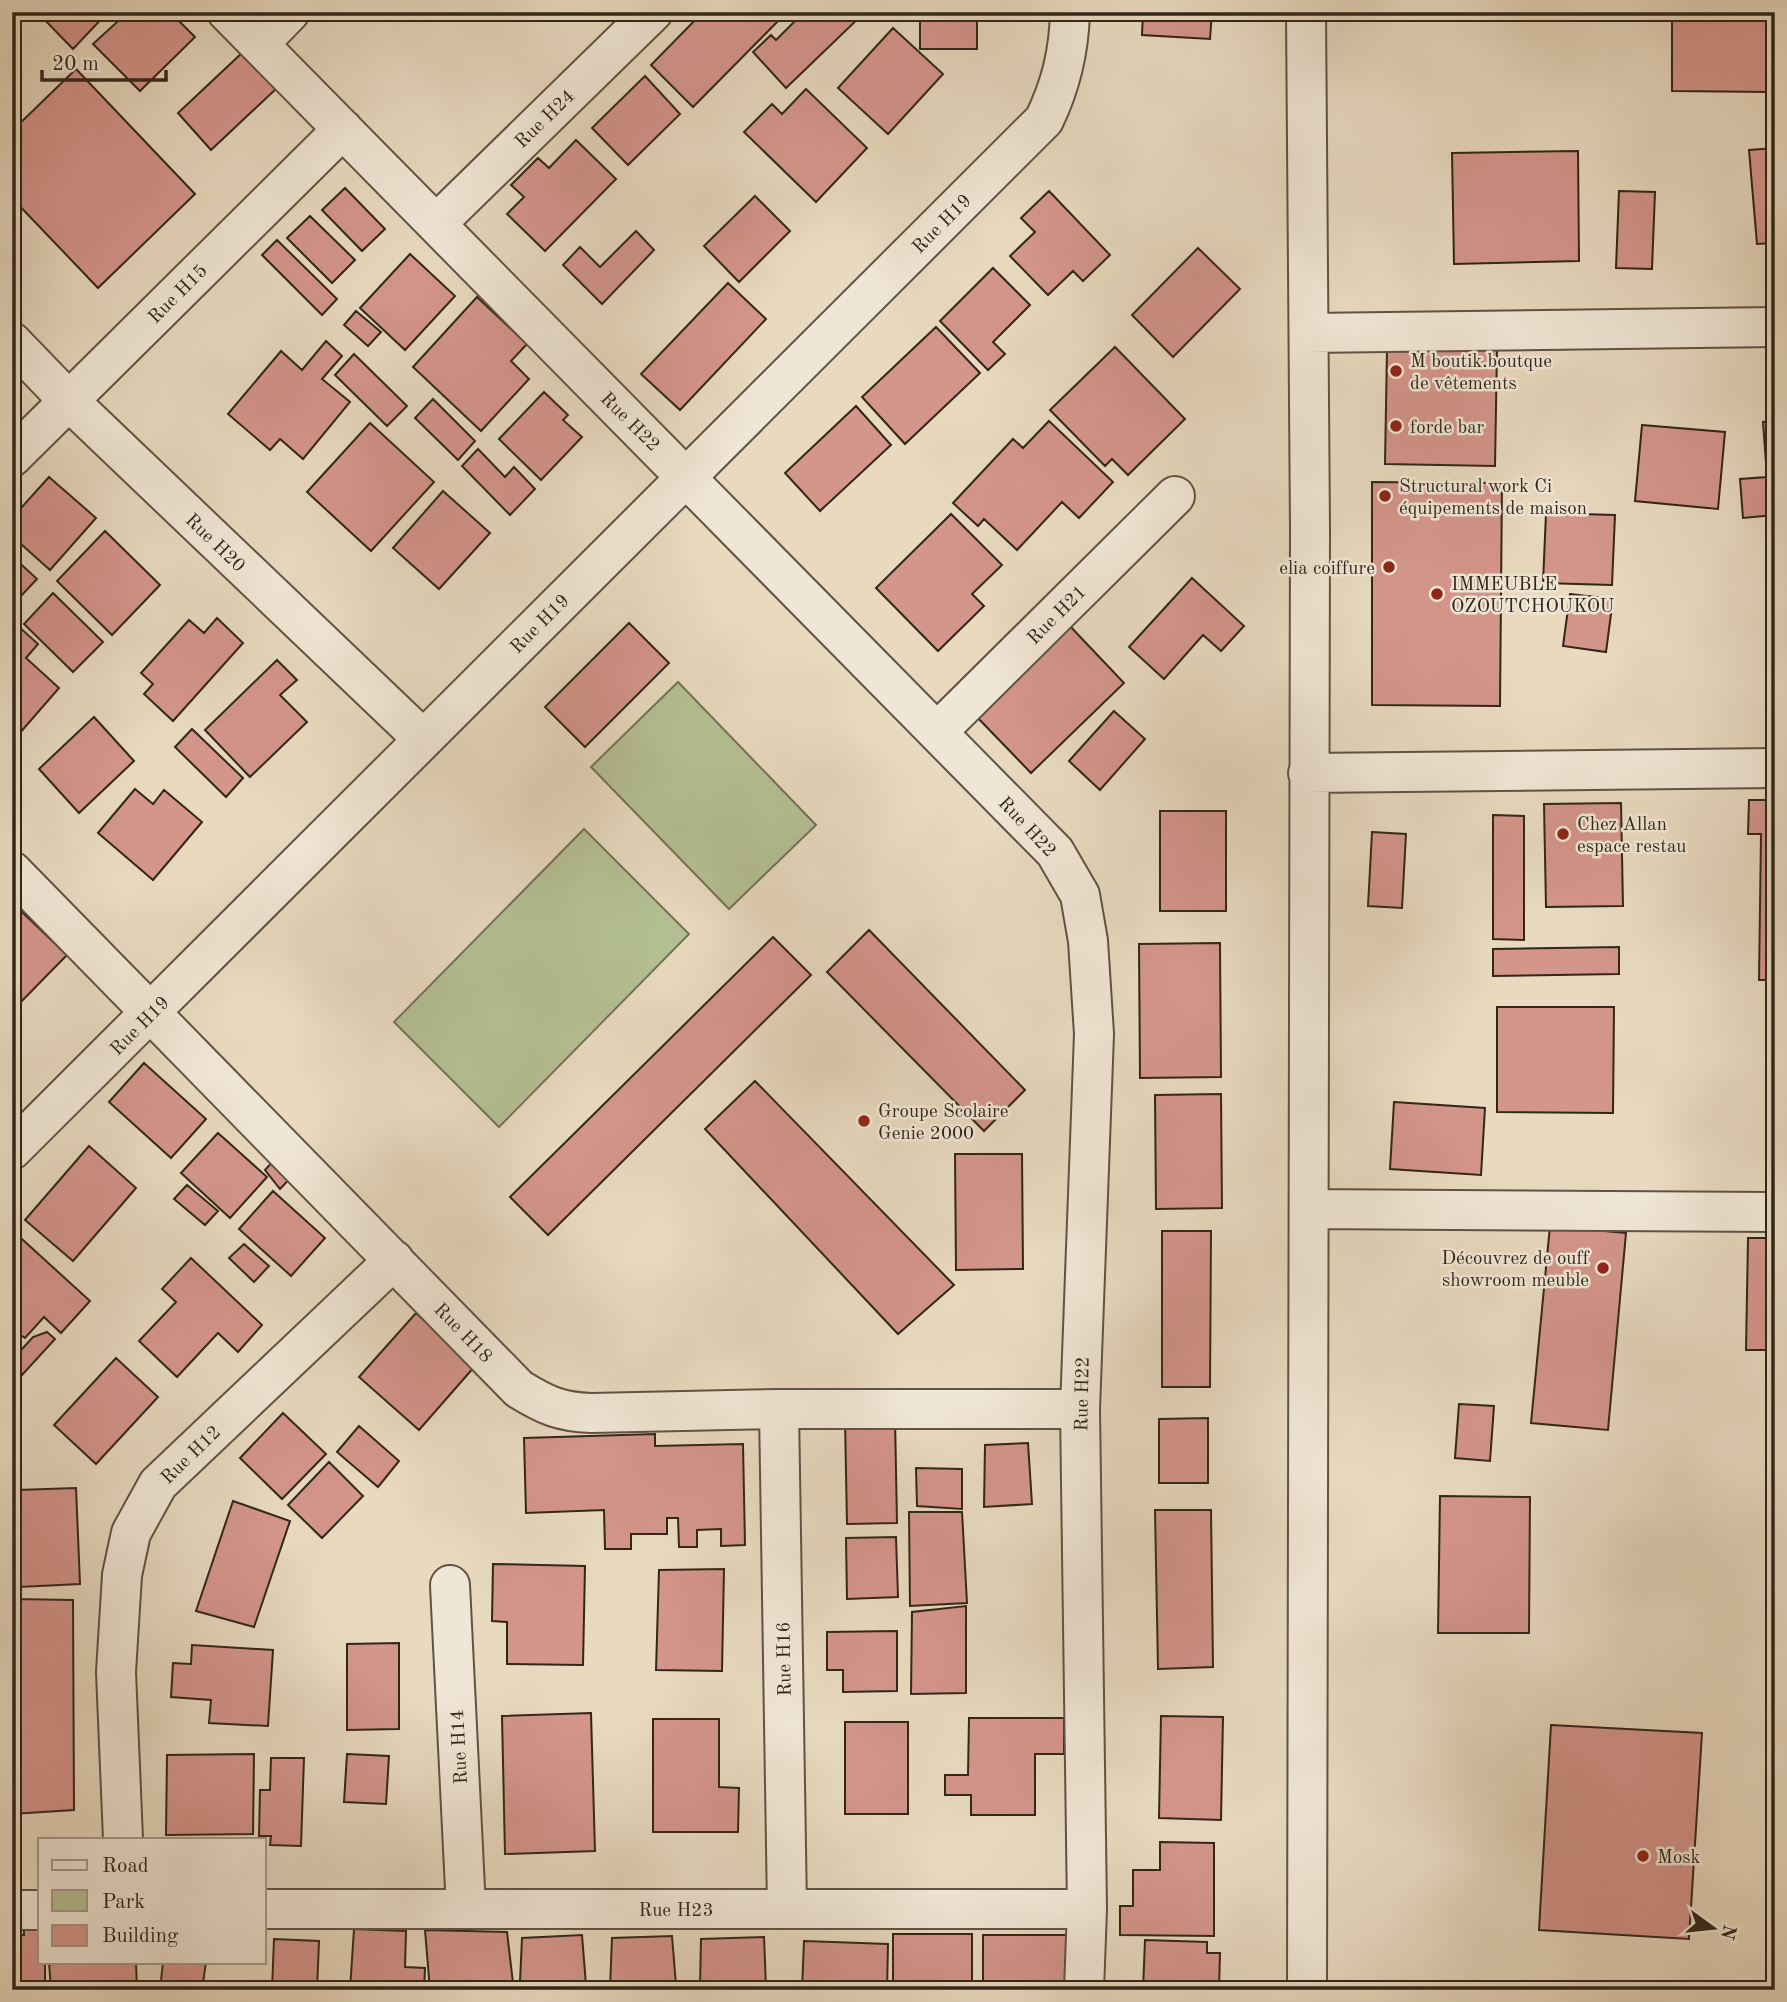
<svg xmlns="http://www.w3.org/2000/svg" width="1787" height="2002" font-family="'Old Standard TT',serif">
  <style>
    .green { fill: #b4c094; stroke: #727357; stroke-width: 2 }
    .building { fill: #d4958b; stroke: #31261a; stroke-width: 2 }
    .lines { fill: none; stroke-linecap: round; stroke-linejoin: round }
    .minor-casing { stroke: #5f5343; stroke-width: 42 }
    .minor { stroke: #f0e6d5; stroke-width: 38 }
    .poi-dot { fill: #8f2418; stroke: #f0e6d5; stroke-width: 2.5 }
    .labels { text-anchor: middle; stroke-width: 5; stroke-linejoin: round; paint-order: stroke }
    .street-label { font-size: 19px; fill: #31261a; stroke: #f0e6d5 }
    .poi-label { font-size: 19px; fill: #31261a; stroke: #f0e6d5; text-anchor: start }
  </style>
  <rect width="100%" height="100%" fill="#e8d9bf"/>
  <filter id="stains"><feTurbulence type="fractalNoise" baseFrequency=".00286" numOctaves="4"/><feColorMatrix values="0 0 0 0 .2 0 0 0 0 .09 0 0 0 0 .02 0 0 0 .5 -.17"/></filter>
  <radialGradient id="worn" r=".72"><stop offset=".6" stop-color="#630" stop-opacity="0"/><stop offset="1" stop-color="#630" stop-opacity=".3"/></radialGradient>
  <path class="green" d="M678,682L816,825L729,909L591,767Z
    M584,829L689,934L499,1127L394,1022Z"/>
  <path class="building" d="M37,12H108L73,49Z
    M128,12H170L195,37L140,91L93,44Z
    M703,12H787L693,107L651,65Z
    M804,12H865L786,88L753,52L771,35L776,40Z
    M920,12H977V49H920Z
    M1143,12H1212L1210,39L1142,35Z
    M1672,18L1770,19V92L1672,91Z
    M893,28L943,74L888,134L838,88Z
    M243,52L277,88L211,150L178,113Z
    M76,69L195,194L98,288L12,198V131Z
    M645,76L680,114L628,165L592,128Z
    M806,89L867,148L816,202L744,132L772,104L782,114Z
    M576,140L616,179L545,251L507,214L524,197L511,185L538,158L549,168Z
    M1775,148V243L1757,244L1749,150Z
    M1578,151L1579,261L1454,264L1452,153Z
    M345,188L385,229L362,251L322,210Z
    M1049,191L1110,255L1083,281L1073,271L1048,295L1010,256L1035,232L1021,218Z
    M1619,191L1655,192L1652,269L1616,268Z
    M755,196L790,231L739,282L704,246Z
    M310,216L355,260L332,283L287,238Z
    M636,231L654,250L602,304L563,265L580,247L600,267Z
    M277,240L337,299L322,315L262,255Z
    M1198,248L1240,289L1173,357L1132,315Z
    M410,254L455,296L405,350L360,308Z
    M993,268L1030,305L993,342L1005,354L988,370L940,321Z
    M728,283L766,319L680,410L641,374Z
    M477,297L527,344L511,361L529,379L481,431L413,367Z
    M356,311L381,332L368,346L344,325Z
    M936,327L980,373L905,444L862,397Z
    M326,341L342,356L322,379L350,402L303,459L280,439L270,450L228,414L281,351L302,370Z
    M1115,347L1185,419L1128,475L1112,459L1105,466L1050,410Z
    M1387,349L1497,350L1495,466L1385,464Z
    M354,354L407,406L387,426L335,375Z
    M544,392L568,415L563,420L582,437L541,480L499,439Z
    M433,399L475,441L458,460L415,418Z
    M856,406L891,445L820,511L785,473Z
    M1049,421L1113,482L1079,518L1062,502L1017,550L984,519L978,526L953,503L1013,439L1023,448Z
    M1775,421V515L1743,518L1740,479L1767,477L1763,422Z
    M370,423L434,482L371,551L307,492Z
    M1642,425L1725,432L1718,509L1635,501Z
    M478,449L505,477L514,467L535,489L510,515L462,466Z
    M49,477L96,518L50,570L12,536V518Z
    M1372,482L1502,483L1500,706L1372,705Z
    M443,491L490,533L439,589L393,548Z
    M1546,513L1615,515L1612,585L1543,583Z
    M951,514L1002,565L972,594L984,606L938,651L876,588Z
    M105,531L160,585L112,635L57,581Z
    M12,556L37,579L19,598L12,591Z
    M1192,578L1244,626L1221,651L1203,635L1164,679L1129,647Z
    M53,593L103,642L73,672L24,624Z
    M1570,594L1613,599L1606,652L1563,646Z
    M217,618L243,643L173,721L144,694L153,684L141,673L189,620L204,633Z
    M629,623L669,663L585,747L545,707Z
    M1068,624L1124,683L1031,773L974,714Z
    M18,626L38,644L26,658L59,688L12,742V632Z
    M277,660L297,680L280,695L307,722L250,777L205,730Z
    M1114,711L1145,739L1100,790L1069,761Z
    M94,717L134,761L79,813L39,769Z
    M192,729L243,778L226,797L175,747Z
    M135,789L153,804L164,790L202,822L153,880L98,833Z
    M1749,800H1775V980H1759L1761,834H1748Z
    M1621,803L1623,906L1546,907L1544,804Z
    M1160,811H1226V911H1160Z
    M1493,815L1524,816V940L1493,939Z
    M1372,832L1406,834L1402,908L1368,906Z
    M21,911L67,955L12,1011V920Z
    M869,930L1025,1090L984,1131L827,972Z
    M773,937L811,975L548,1235L510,1197Z
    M1220,943L1221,1077L1140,1078L1139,944Z
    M1619,947V974L1493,976V949Z
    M1497,1007H1614L1613,1113L1497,1112Z
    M144,1063L206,1119L171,1158L109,1102Z
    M755,1081L954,1285L898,1334L705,1129Z
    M1221,1094L1222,1208L1156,1209L1155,1095Z
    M1394,1102L1485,1108L1481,1175L1390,1169Z
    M218,1133L267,1177L230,1218L181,1173Z
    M89,1146L136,1188L73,1261L25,1220Z
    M281,1152L298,1170L280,1189L265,1170Z
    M955,1154H1022L1023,1269L956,1270Z
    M187,1185L218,1211L205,1225L174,1199Z
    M273,1191L325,1238L291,1276L239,1229Z
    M1550,1226L1626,1233L1608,1430L1531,1423Z
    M12,1230L90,1301L61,1333L44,1317L25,1338L12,1329Z
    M1162,1231H1211L1210,1387H1162Z
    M1748,1238H1775V1350H1746Z
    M244,1244L269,1266L254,1282L229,1258Z
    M191,1258L262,1325L238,1352L218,1333L177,1377L139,1341L176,1302L162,1289Z
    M416,1313L475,1366L419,1430L359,1377Z
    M47,1332L55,1339L12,1386V1344L14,1342L22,1349L33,1337Z
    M116,1358L158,1397L96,1464L54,1425Z
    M1459,1404L1494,1406L1490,1461L1455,1458Z
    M283,1413L326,1454L282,1499L240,1458Z
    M895,1418L897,1523L847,1524L845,1420Z
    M1208,1418V1483H1159V1419Z
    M359,1426L399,1461L378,1487L337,1452Z
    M655,1434V1446L743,1444L745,1545L721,1546V1529L697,1530V1547H679L678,1518H667V1534H631V1549H605L604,1510L526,1513L524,1438Z
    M1028,1443L1032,1504L984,1507L985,1445Z
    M1768,1461H1775V1544H1770Z
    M329,1462L363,1496L322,1538L288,1505Z
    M916,1468L962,1469V1509L917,1506Z
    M76,1488L80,1584L19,1587L17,1490Z
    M1440,1496L1530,1497L1529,1633H1438Z
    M233,1501L290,1521L254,1627L196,1611Z
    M1155,1510H1211L1213,1667L1158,1669Z
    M909,1512H962L967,1603L910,1606Z
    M896,1537L898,1597L847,1599L846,1538Z
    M493,1564L585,1566L583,1665L507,1664V1622L492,1621Z
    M724,1569L722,1671L656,1670L659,1570Z
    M12,1599L73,1600L74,1810L12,1814Z
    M966,1606V1693L911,1694L912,1612Z
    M897,1631V1691L843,1692V1670H827V1632Z
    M399,1643V1729L347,1730V1644Z
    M192,1645L273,1650L268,1726L209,1723L211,1700L171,1697L173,1663L191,1664Z
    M591,1713L595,1851L505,1854L502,1716Z
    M1161,1716L1223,1717L1221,1820L1159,1818Z
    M969,1718H1064V1754H1035V1815H971V1795H945V1775H968Z
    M653,1719H719V1787L739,1788L738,1832H653Z
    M845,1722H908V1814H845Z
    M1551,1725L1702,1733L1689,1939L1539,1930Z
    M254,1754L253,1834L166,1835L167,1755Z
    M347,1754L389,1756L386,1804L344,1802Z
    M271,1758H304L301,1846L270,1845L271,1836H259L260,1790H270Z
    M1160,1842L1214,1843V1936L1120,1935V1906H1133V1870H1160Z
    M24,1918H40V1962H45V1990H12V1935H24Z
    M354,1929L406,1931L405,1967L425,1968L424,1990H350Z
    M425,1930L507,1932L513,1983L430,1990Z
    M893,1934H972V1985H893Z
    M582,1935L586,1985L520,1982L522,1938Z
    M983,1935H1067V1989L983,1990Z
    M672,1936L676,1985L610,1988L612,1938Z
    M764,1937L766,1987H700L701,1939Z
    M274,1939L319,1941L317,1990H272Z
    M1145,1940L1207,1942V1953H1220L1219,1990H1143Z
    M804,1941L888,1944L887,1990H802Z
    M49,1962H136L137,1990H51Z
    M163,1962H206L202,1990H160Z"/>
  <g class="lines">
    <g class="minor-casing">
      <path id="minor" d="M227,12L1055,852L1080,895L1088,941L1094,1034L1080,1409L1087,1909L1084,1990
        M1306,12L1310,529L1307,1990
        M259,44L290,12
        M436,224L653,12
        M1309,333L1775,327
        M12,342L68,400L423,739
        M12,457L343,129
        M937,732L1175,496
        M1308,773L1775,768
        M12,871L519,1389C545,1405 560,1412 591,1413L779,1409H1080
        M12,1150L1044,120C1061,85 1069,52 1070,12
        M1309,1209L1775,1212
        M779,1409L787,1909
        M450,1585L466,1909
        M123,1839L116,1672L122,1575L131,1533L158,1484L394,1260
        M264,1909H1087
        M12,1910H40"/>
    </g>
    <use href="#minor" class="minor"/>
  </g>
  <g class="poi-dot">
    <circle cx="1396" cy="371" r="7"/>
    <circle cx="1396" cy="426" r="7"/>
    <circle cx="1385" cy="496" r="7"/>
    <circle cx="1389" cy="567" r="7"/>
    <circle cx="1437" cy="594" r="7"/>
    <circle cx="1563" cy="834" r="7"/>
    <circle cx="864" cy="1121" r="7"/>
    <circle cx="1603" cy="1268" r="7"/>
    <circle cx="1643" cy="1856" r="7"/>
  </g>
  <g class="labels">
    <g class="street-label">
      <text transform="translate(544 118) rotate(-44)" y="7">Rue H24</text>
      <text transform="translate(941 223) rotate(-45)" y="7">Rue H19</text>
      <text transform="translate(177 293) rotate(-45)" y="7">Rue H15</text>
      <text transform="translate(631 421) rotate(45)" y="7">Rue H22</text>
      <text transform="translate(216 542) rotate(44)" y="7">Rue H20</text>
      <text transform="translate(1056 614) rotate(-45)" y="7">Rue H21</text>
      <text transform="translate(539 623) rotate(-45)" y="7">Rue H19</text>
      <text transform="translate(1028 826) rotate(47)" y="7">Rue H22</text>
      <text transform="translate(139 1025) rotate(-45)" y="7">Rue H19</text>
      <text transform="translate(464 1332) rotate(46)" y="7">Rue H18</text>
      <text transform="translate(1081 1394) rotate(-89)" y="7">Rue H22</text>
      <text transform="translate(190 1454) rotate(-44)" y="7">Rue H12</text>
      <text transform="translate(783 1659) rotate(-91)" y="7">Rue H16</text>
      <text transform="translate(458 1747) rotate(-93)" y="7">Rue H14</text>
      <text x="676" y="1916">Rue H23</text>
    </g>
    <g class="poi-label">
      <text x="1410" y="367">M boutik.boutque<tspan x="1410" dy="22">de vêtements</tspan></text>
      <text x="1410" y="433">forde bar</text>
      <text x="1399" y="492">Structural work Ci<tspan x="1399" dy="22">équipements de maison</tspan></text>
      <text x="1375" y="574" text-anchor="end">elia coiffure</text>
      <text x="1451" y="590">IMMEUBLE<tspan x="1451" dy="22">OZOUTCHOUKOU</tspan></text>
      <text x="1577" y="830">Chez Allan<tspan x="1577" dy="22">espace restau</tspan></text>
      <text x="878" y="1117">Groupe Scolaire<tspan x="878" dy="22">Genie 2000</tspan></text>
      <text x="1589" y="1264" text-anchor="end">Découvrez de ouff<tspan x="1589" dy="22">showroom meuble</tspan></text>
      <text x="1657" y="1863">Mosk</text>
    </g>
  </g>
  <rect width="1787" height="2002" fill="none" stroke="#e8d9bf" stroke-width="42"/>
  <rect x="14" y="14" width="1759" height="1974" fill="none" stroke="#31261a" stroke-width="3.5"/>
  <rect x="21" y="21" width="1745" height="1960" fill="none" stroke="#31261a" stroke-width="2"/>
  <rect x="38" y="1838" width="228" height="126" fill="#f0e6d5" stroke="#a4998a" stroke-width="2"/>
  <rect x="52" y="1860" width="35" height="10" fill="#f0e6d5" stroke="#a4998a" stroke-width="2"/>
  <text x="102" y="1872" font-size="21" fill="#31261a">Road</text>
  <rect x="52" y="1890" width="35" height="21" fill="#b4c094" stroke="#a4998a" stroke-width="2"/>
  <text x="102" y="1908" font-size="21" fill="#31261a">Park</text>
  <rect x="52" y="1925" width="35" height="21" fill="#d4958b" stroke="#a4998a" stroke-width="2"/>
  <text x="102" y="1942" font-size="21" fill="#31261a">Building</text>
  <g transform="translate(1713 1928) rotate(105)" stroke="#f0e6d5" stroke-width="5" paint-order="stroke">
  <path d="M0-5L12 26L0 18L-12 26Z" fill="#31261a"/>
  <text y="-10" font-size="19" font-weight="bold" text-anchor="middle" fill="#31261a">N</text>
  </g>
  <path d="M42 70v10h124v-10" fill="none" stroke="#31261a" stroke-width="3.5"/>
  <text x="52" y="70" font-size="21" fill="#31261a" stroke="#f0e6d5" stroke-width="5" paint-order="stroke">20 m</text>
  <rect width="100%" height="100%" filter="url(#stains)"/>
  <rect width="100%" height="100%" fill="url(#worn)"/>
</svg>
